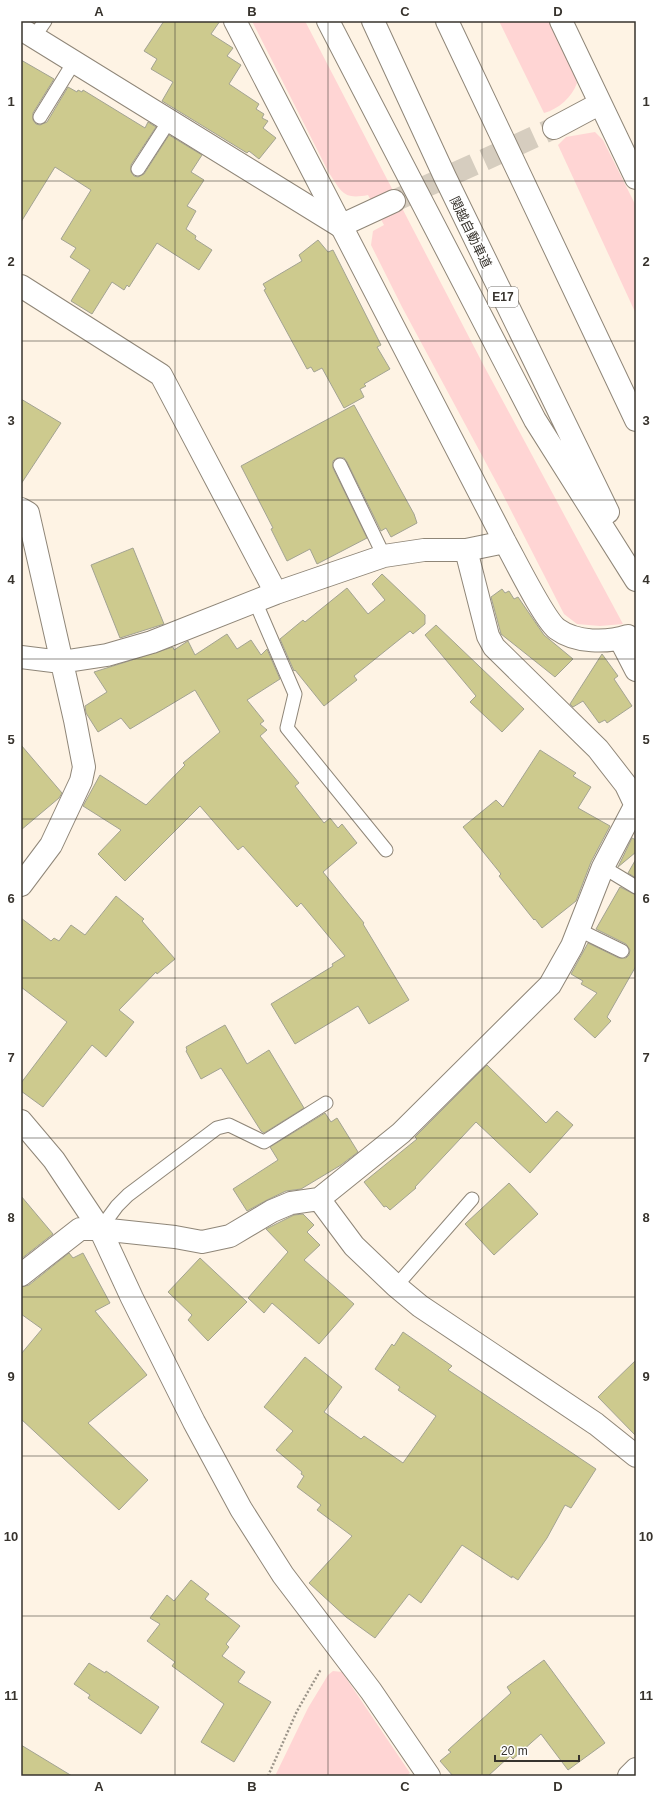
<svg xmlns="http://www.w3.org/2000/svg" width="657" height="1797" font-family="Arial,'Noto Sans JP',sans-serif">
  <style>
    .green { fill: #ffd5d4 }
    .building { fill: #cdca8e; stroke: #a3a392 }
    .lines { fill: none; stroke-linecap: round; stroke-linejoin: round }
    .minor-tunnel { stroke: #d6cdbf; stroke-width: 22; stroke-dasharray: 22 11; stroke-linecap: butt }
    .service-casing { stroke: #8f8678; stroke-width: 15 }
    .minor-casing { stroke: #8f8678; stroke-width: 24 }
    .tertiary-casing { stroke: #8f8678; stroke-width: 24 }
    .motorway-casing { stroke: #8f8678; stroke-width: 24 }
    .path { stroke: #9c958a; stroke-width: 2.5; stroke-dasharray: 2 2; stroke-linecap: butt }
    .service { stroke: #fff; stroke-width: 13 }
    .minor { stroke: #fff; stroke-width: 22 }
    .tertiary { stroke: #fff; stroke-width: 22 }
    .motorway { stroke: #fff; stroke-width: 22 }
    .grid { fill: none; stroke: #37332d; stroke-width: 1; stroke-opacity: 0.55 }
    .labels { text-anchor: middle; stroke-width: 3; stroke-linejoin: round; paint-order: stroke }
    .shield { fill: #fff; stroke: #73706c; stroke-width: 1 }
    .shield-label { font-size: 12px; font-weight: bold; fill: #37332d }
    .street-label { font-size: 13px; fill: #37332d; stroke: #fff }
    .neatline { fill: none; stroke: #37332d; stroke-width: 1.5 }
    .grid-label { font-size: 13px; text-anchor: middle; font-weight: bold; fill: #37332d }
  </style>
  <rect width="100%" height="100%" fill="#fef3e4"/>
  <path class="green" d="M252,21H305L484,366L623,624L600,626L577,624L564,614L500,489L402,307L371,245L373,231L384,225L368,195C343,200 342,192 329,173Z
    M499,21H551L561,38L577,83C572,97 559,109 544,113Z
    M595,132L603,140L636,206V314L558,145L566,137Z
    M333,1671L342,1672L410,1773L406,1776H275L308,1708L328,1675Z"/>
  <path class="building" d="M164,21H220L211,34L233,48L227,56L241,65L229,84L259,104L256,109L264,114L262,118L268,121L263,128L276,138L259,159L249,151L247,153L162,101L173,82L151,69L157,59L144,51Z
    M21,60L54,79L33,113V120L36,124L40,125L47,122L68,87L77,92L78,90L82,92L83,90L145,128L148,122L156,127L131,165V172L134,176L138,177L144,174L169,135L202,155L191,172L204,180L187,206L196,211L186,229L196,236L195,239L212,250L199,270L157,243L129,287L127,285L124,290L112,282L92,314L71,301L90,270L70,257L76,248L61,239L91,190L55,167L21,222Z
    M318,240L328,252L333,250L381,345L377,347L390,369L364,384L366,386L360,389L364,397L344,408L322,368L314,372L311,367L307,369L264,290L266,289L263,284L302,261L299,255Z
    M21,399L61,423L21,484Z
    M354,405L414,514L417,523L391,537L386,528L381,531L347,462L344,458H337L333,461V468L367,538L317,564L310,549L287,561L271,529L273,528L241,466Z
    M133,548L164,624L120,638L91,565Z
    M382,574L425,615V624L413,634L410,631L354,676L357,680L324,706L295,670L294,671L280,639L303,620L305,622L347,588L368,614L385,600L372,584Z
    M502,589L505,593L509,591L514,599L518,597L544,635L573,659L555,677L501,634L491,597Z
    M436,625L524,709L502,732L470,702L476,696L425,635Z
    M227,634L237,649L251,640L261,655L267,649L280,679L247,700L264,721L260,724L267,730L260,736L299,783L295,786L324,823L330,818L338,828L342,824L357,843L323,872L364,923L363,924L409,1000L369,1024L358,1006L295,1044L271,1004L333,966L332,964L345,956L301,903L297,907L243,846L238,850L200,806L125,881L98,854L121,830L83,806L100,775L146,805L185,765L183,763L220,732L195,690L130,729L121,718L98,732L86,713L85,706L107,692L94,672L173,647L174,650L188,641L195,655Z
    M602,654L618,676L614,679L632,706L607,723L605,720L599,723L583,701L573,707L570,704Z
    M21,745L62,793L59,798L21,830Z
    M540,750L576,773L573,776L591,787L578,808L610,826L591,862L576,901L542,928L535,919L534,920L499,876L501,874L463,827L496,800L503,807Z
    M632,838L636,840V852L618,867Z
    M636,859V878L628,873Z
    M620,887L636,895V966L607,1017L611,1021L595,1038L574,1019L597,993L581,984L583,981L571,974L588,943L619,958H626L629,955L630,950L626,944L596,929Z
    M116,896L144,919L142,921L175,959L157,974L156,972L119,1010L134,1022L106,1057L92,1045L43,1107L21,1091V1083L67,1022L21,987V918L51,941L54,938L59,941L71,925L85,935Z
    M225,1025L247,1064L269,1050L304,1108L264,1133L261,1131L221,1068L201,1079L186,1051L187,1050L186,1047Z
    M487,1065L546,1123L557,1111L573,1125L530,1173L476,1122L415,1187L416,1188L390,1210L386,1206L384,1207L364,1182L417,1139L415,1137Z
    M325,1113L331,1122L337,1118L358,1152L341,1165L301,1189L286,1191L267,1200L247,1211L233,1189L278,1160L270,1147Z
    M509,1183L538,1214L494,1255L465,1224Z
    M21,1196L53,1234L21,1259Z
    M303,1214L314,1225L307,1232L320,1245L304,1260L354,1304L319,1344L272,1303L264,1313L248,1298L288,1252L266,1229L294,1215Z
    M69,1253L73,1258L83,1253L110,1303L95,1311L147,1375L88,1423L148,1480L119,1510L21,1419V1354L42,1329L21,1314V1287L29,1285Z
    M200,1258L247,1302L208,1341L188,1320L192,1315L168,1292Z
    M403,1332L452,1366L448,1370L596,1469L571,1508L565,1505L547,1538L518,1580L512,1576V1578L462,1545L421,1603L409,1594L375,1638L346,1617L309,1583L352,1536L317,1510L321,1505L297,1487L304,1476L301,1474L302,1472L276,1450L293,1431L264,1407L305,1357L342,1387L324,1412L361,1439L364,1436L403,1463L436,1416L398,1390L400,1387L375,1369L392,1344L394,1346Z
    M636,1360V1436L598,1397Z
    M191,1580L209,1594L205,1599L240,1626L226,1644L229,1647L222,1656L245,1672L238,1682L271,1702L234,1762L201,1742L224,1704L172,1666L175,1662L147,1641L160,1624L150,1618L167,1595L174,1601Z
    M544,1660L605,1743L568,1770L541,1734L513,1759L510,1756L488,1776H453L440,1761L451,1752L448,1750L511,1693L507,1687Z
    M89,1663L105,1673L106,1671L159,1707L141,1734L88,1698L90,1695L74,1684Z
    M21,1745L72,1776H21Z"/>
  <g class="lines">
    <path class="minor-tunnel" d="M394,201L554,128"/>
    <g class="service-casing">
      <path id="service" d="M34,37L45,21
        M40,117L74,62
        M138,169L169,121
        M340,465L384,556
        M255,601L295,694L287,728L386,850
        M603,867L636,887
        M579,930L622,951
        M100,1229L117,1206L128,1195L217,1128L229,1125L264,1142L326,1103
        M396,1286L472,1199"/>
    </g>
    <g class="minor-casing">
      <path id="minor" d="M235,21L505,542C515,560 544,619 557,629C576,643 607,643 628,636
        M561,21L636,178
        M554,128L599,104
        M340,226L394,201
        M21,286L161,375L276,593
        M21,509L28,513L75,720L84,767L81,781L51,845L21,885
        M466,550L488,636L494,647L598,749L626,785L636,806
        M620,639L636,670
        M21,657L61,662L107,655L152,642L276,593L384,556L424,550H466L505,542
        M21,1121L54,1160L100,1229L132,1298L194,1422L241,1509L283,1575L371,1691L429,1776
        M319,1199L354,1246L396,1286L420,1306L596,1424L636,1456
        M21,1275L80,1229H100L175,1237L202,1242L230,1236L272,1211L291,1203L319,1199L401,1133L550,985L572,946L603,867L635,806
        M629,1776L636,1769"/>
    </g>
    <g class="tertiary-casing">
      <path id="tertiary" d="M21,29L340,226"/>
    </g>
    <g class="motorway-casing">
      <path id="motorway" d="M328,21L535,420L636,580
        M373,21L445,177L608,512
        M447,21L636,420"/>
    </g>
    <path class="path" d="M268,1776L297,1711L321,1669"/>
    <use href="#service" class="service"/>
    <use href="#minor" class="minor"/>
    <use href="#tertiary" class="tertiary"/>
    <use href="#motorway" class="motorway"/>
  </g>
  <path class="grid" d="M175,21V1776M328,21V1776M482,21V1776M21,181H636M21,341H636M21,500H636M21,659H636M21,819H636M21,978H636M21,1138H636M21,1297H636M21,1456H636M21,1616H636"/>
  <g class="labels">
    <rect class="shield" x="488" y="287" width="30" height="20" rx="3"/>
    <g class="shield-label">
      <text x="503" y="301">E17</text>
    </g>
    <g class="street-label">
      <text transform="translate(471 232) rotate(64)" y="5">関越自動車道</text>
    </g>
  </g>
  <rect width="657" height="1797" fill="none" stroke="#ffffff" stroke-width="44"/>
  <path d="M495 1755v6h84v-6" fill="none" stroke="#37332d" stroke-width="2"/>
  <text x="501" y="1755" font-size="12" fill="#37332d" stroke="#ffffff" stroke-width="3" paint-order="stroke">20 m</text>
  <rect x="22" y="22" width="613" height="1753" class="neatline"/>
  <g class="grid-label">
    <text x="99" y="16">A</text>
    <text x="252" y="16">B</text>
    <text x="405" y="16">C</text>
    <text x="558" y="16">D</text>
    <text x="11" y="106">1</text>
    <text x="646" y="106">1</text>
    <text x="11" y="266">2</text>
    <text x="646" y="266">2</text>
    <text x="11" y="425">3</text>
    <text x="646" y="425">3</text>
    <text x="11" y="584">4</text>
    <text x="646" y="584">4</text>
    <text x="11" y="744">5</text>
    <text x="646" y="744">5</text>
    <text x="11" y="903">6</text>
    <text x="646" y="903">6</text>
    <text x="11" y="1062">7</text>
    <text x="646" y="1062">7</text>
    <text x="11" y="1222">8</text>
    <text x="646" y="1222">8</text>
    <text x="11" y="1381">9</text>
    <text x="646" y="1381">9</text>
    <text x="11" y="1541">10</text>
    <text x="646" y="1541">10</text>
    <text x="11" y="1700">11</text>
    <text x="646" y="1700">11</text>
    <text x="99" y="1791">A</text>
    <text x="252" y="1791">B</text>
    <text x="405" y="1791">C</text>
    <text x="558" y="1791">D</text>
  </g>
</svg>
